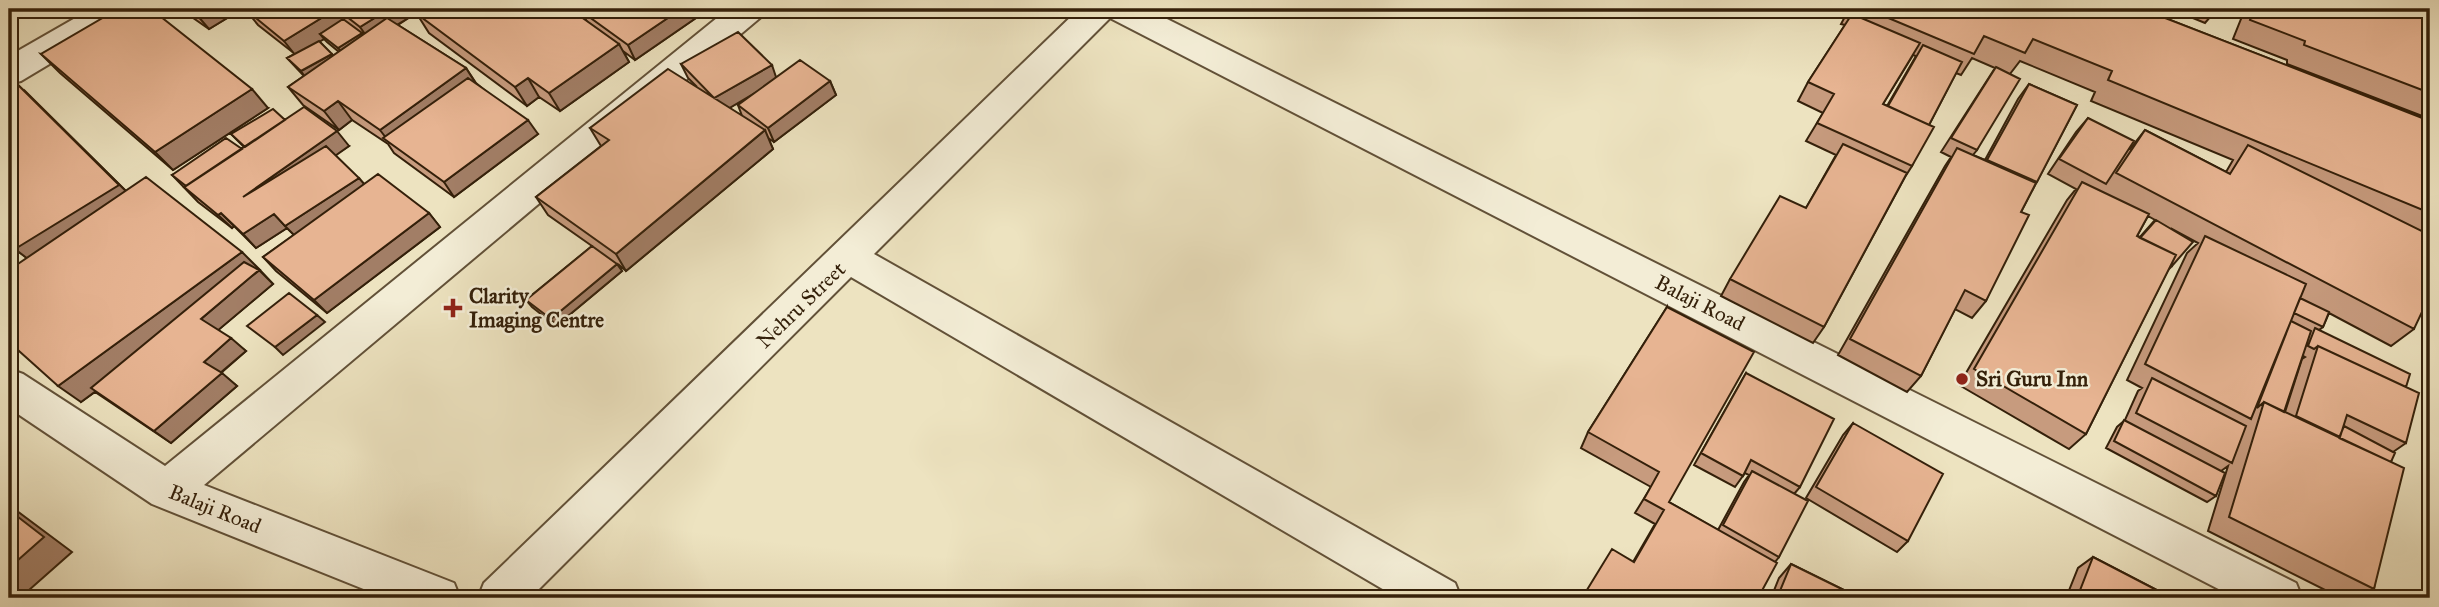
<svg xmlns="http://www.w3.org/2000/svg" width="2439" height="607" font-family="'IM FELL Great Primer',serif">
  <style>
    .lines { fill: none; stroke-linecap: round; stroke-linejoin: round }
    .minor-casing { stroke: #625138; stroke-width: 4 }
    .minor { fill: #f3edd6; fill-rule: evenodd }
    .wall { fill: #c79b7e; stroke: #34200a; stroke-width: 2; fill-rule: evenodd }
    .shaded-wall { fill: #a27e66; stroke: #34200a; stroke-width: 2 }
    .building { fill: #e7b492; stroke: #34200a; stroke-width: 2 }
    .poi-dot { fill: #8f2418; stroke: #f3edd6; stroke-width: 2.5 }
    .labels { text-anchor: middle; stroke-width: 5; stroke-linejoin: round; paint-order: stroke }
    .poi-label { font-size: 21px; font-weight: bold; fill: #34200a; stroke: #f3edd6; text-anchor: start }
    .street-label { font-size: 21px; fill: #34200a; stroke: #f3edd6 }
  </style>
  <rect width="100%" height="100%" fill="#ede3c0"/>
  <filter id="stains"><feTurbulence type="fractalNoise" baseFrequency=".00286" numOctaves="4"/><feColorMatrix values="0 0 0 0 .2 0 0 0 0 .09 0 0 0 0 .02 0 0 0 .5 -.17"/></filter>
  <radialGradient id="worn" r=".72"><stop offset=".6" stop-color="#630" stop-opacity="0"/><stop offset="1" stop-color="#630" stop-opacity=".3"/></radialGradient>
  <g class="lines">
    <g class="minor-casing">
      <path id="minor" d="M91,9H132L128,17L21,81L9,84V56Z
        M728,9H765L761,17L204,485L454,583L460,598H386L152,504L9,408V369L23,374L165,466Z
        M1079,9H1147L2296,583L2302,598H2236L1110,18L874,254L1455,583L1461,598H1398L851,277L530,598H478L484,583Z"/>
    </g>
    <use href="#minor" class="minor"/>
  </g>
  <path class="wall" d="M182,9H242L209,29L186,13Z
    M245,9H404L410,17L398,25L466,68L476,83L538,134L454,197L394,153L388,144L352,120L339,130L303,105L288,87L304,76L287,58L295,54L258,25ZM324,39L327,42L339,52L333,56L319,41Z
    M584,9H709L635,60L623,51L629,62L560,111L539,97L527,106L429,33L417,14L586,20L581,11Z
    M1849,9H2142L2430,121V228L2425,233L2414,329L2391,346L2329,313L2323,327L2319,330L2406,387V443L2393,452L2391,462L2374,589L2358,598H2341L2208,531L2228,466L2221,471L2216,496L2207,502L2106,448L2117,427L2125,420L2138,391L2142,388L2127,380L2187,253L2198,243L2172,229V266L2168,270L2086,434L2069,449L1959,385L2067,200L2076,189L2048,174L2076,132L2088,118L2130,149L2145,130L2226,172L2233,160L2091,101L2095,92L2020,61L2010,74L1977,150L1973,155L1985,160L2018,99L2029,84L2077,105L2021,212L1986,301L1972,318L1955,309L1921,376L1907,392L1838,355L1945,166L1951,157L1941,152L1995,68L1972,58L1961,75L1956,73L1929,125L1912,166L1905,177L1824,327L1813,343L1721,296L1730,279L1806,208L1836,155L1806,141L1823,113L1798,101L1808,82L1845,25L1841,24ZM1913,55L1916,56L1887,106L1883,104ZM2148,216L2155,220L2140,237L2137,236ZM2303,356L2305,357L2302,359L2285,412H2284Z
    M2171,9H2217L2205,23Z
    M2245,9H2430V119L2287,64V60L2233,39Z
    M41,54L268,108L173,170L60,73Z
    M681,64L776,77L830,81L836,95L774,142L768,138L773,149L626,271L618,264L622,271L556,326L532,307L526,300L592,246L548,215L536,197L601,146L590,128L696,86L688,78ZM756,92L738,105L742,116L729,108Z
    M25,91L126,191L260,270L273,284L218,330L246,351L221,373L237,386L171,443L95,392L81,402L27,258L15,249Z
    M285,120L349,146L335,155L364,184L429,213L440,227L327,313L276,271L263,257L294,235L287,228L256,248L234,226L232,228L198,202L172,175L244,147L231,134Z
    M1667,307L1669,502L1718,530L1744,482L1749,475L1745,473L1735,487L1694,465L1746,373L1800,487L1794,494L1779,557L1775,562H1633L1655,524L1635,513L1651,487L1581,448L1588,432Z
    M1853,423L1908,541L1897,552L1806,498L1843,435Z
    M2093,557L2172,598H2066L2078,568Z
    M1791,564L1860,598H1771L1779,578Z"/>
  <path class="shaded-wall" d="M206,9H242L209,29L196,14Z
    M336,9L347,24L320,34L324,39L296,56L284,41Z
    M389,9H404L410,17L370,41L360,27Z
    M681,9H709L635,60L628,45Z
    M362,33L368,41L345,56L338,48Z
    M619,44L629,62L560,111L549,93Z
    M332,54L338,62L307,80L301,71Z
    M772,65L777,80L721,113L714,98Z
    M466,68L478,87L390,143L380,130Z
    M9,76L138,203L37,266L15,249Z
    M528,78L539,97L527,106L515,87Z
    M830,81L836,95L774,142L768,128Z
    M252,89L268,108L173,170L155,152Z
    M338,101L352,120L339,130L324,111Z
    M528,120L538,134L454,197L444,182Z
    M765,130L773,149L626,271L616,254Z
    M337,131L349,146L257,211L243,197Z
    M359,178L371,192L298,239L285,226Z
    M221,213L234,226L232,228L218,215Z
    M429,213L440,227L327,313L314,300Z
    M274,214L287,228L256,248L243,234Z
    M242,252L260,270L81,402L58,386Z
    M617,264L622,271L556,326L551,319Z
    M259,270L273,284L216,332L201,319Z
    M317,315L325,322L283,355L275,347Z
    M231,338L246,351L219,374L204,362Z
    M222,373L237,386L171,443L154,431Z
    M9,505L72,552L20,598H9Z"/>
  <path class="building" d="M118,9H151L252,89L155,152L41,54Z
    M188,9H206L196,14Z
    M247,9H336L284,41L246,10Z
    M337,9H389L360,27Z
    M424,9H570L619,44L549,93L528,78L515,87L417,14Z
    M584,9H681L628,45L581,11Z
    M1867,9H2142L2430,121V213L2108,80L2112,71L2033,39L2025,53L1984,36L1974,54Z
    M2254,9H2408L2430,17V93L2304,45L2305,41L2250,20Z
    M1852,14L1920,43L1883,104L1934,127L1912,166L1817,123L1834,94L1808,82Z
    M387,18L466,68L380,130L338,101L324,111L288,87Z
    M343,19L362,33L338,48L320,34Z
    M738,32L772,65L714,98L681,64Z
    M319,41L332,54L301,71L287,58Z
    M1923,45L1962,62L1929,125L1888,106Z
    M800,60L830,81L768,128L738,105Z
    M1996,67L2020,79L1977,150L1951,138Z
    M668,69L765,130L616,254L536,197L609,140L590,128Z
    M9,76L119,185L15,249L9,242Z
    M468,78L528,120L444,182L383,138Z
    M2029,84L2077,105L2037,182L1987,160Z
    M304,107L337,131L243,197L326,146L359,178L285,226L274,214L243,234L221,213L218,215L184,187Z
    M273,109L285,120L245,147L231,134Z
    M2088,118L2134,141L2106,184L2059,159Z
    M2145,130L2230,174L2248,145L2430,235V295L2414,329L2116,173Z
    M226,138L242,149L186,186L172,175Z
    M1843,144L1907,173L1824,327L1730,279L1780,196L1806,208Z
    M1957,148L2036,183L2021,212L2029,215L1986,301L1965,290L1921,376L1850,339Z
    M378,174L429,213L314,300L263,257Z
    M146,177L242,252L58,386L9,342V270Z
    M2082,182L2149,214L2137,236L2176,255L2086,434L1974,369Z
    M2156,220L2193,242L2172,266L2171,265L2176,255L2140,238Z
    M2205,236L2306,284L2251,419L2145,364Z
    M592,246L617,264L551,319L526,300Z
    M244,262L259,270L201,319L231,338L204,362L222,373L154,431L91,388Z
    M289,293L317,315L275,347L247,326Z
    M2300,298L2329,312L2323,327L2294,313Z
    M1667,307L1754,352L1669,502L1777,563L1758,598H1582L1612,549L1634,562L1664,510L1644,499L1659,472L1588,432Z
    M2291,321L2311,331L2284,412L2264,402L2257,408Z
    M2315,328L2410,374L2406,387L2318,346L2314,349L2308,346Z
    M2318,346L2419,393L2406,443L2347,415L2340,437L2296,416Z
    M1746,373L1834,419L1800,487L1751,460L1743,476L1701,453Z
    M2152,378L2246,426L2232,463L2136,413Z
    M2264,402L2404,468L2374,589L2229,517Z
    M2124,420L2225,473L2216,496L2114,441Z
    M1853,423L1943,474L1908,541L1816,487Z
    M2344,426L2395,453L2391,462L2339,438Z
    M1752,471L1808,501L1779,557L1723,525Z
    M9,510L44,537L9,568Z
    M2093,557L2172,598H2077Z
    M1791,564L1860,598H1777Z"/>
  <g class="poi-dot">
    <path d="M449.5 297.5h7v7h7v7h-7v7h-7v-7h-7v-7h7z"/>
    <circle cx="1962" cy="379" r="7"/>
  </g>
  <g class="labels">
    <g class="poi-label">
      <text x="469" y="303">Clarity<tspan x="469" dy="24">Imaging Centre</tspan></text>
      <text x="1976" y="386">Sri Guru Inn</text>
    </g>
    <g class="street-label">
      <text transform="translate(1700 303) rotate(27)" y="7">Balaji Road</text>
      <text transform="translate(801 305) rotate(-44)" y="7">Nehru Street</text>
      <text transform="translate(215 509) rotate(22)" y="7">Balaji Road</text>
    </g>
  </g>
  <rect width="2439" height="607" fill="none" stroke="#ede3c0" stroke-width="35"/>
  <rect x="10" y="10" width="2418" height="586" fill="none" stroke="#34200a" stroke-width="3.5"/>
  <rect x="18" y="18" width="2404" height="572" fill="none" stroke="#34200a" stroke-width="2"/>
  <rect width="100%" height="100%" filter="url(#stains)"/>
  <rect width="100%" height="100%" fill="url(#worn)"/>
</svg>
